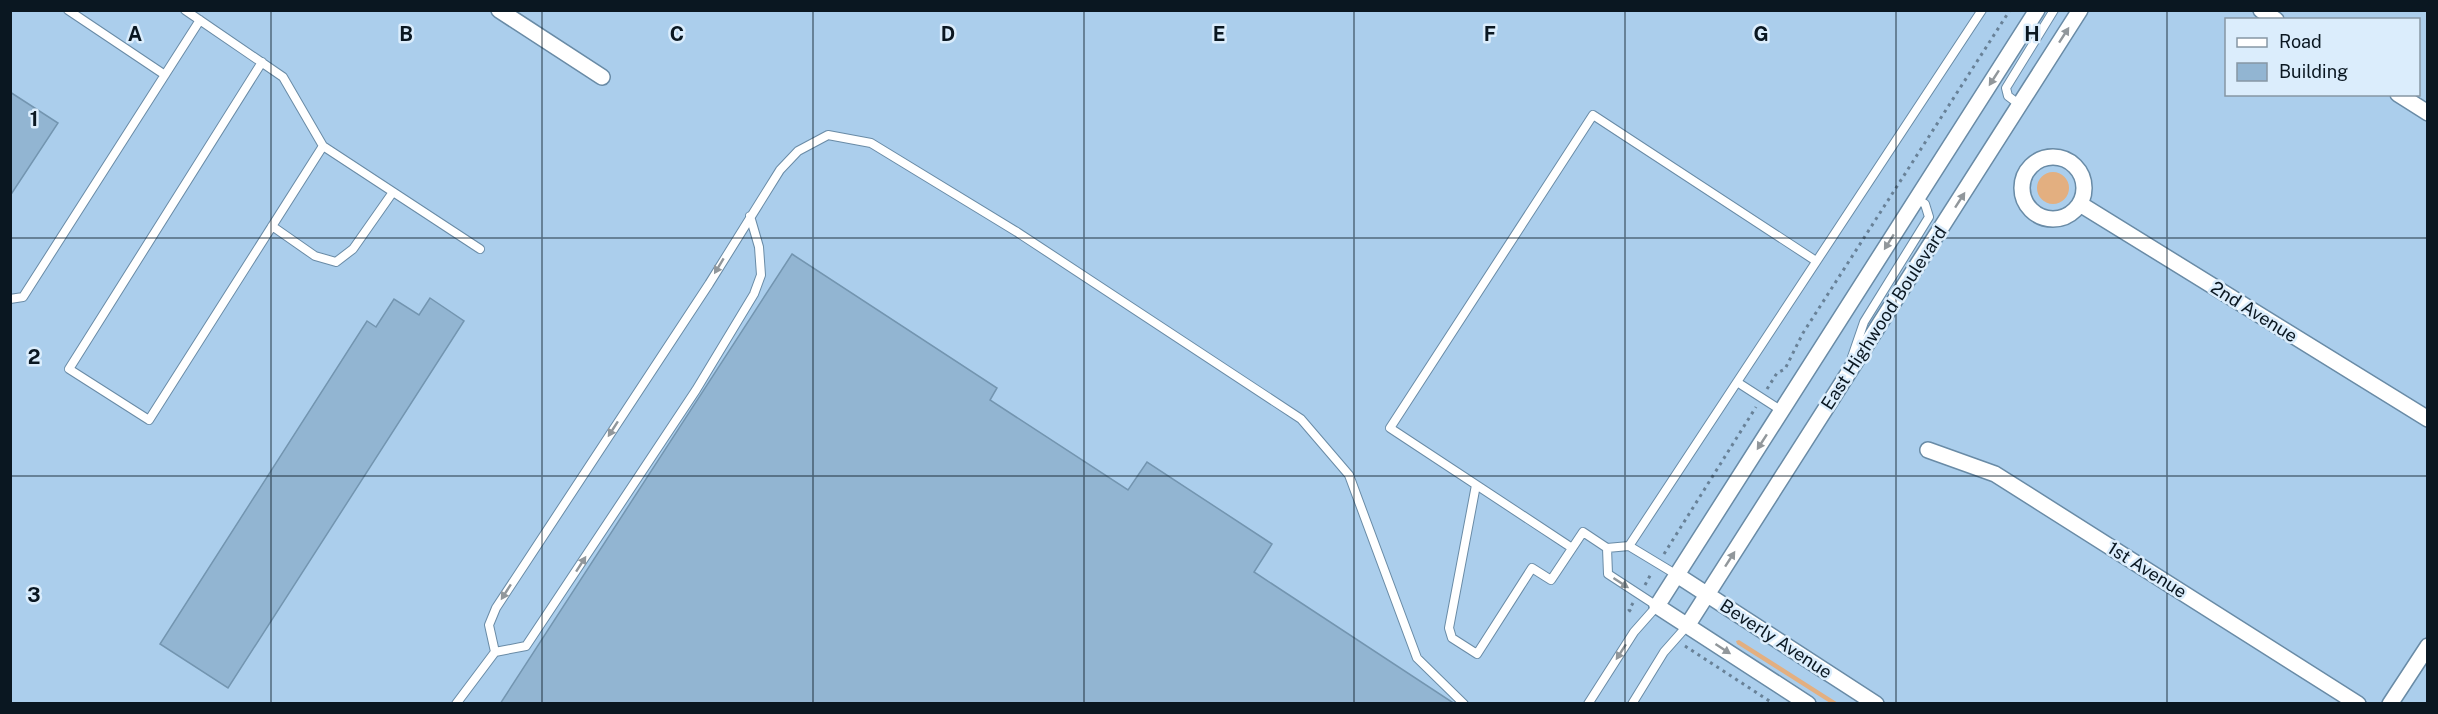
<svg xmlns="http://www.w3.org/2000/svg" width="2438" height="714" font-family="'Public Sans',sans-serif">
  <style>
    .green { fill: #e3af80 }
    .building { fill: #92b5d2; stroke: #7395b0; stroke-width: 1.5 }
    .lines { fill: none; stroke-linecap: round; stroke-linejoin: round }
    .service-casing { stroke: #698ba6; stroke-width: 10 }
    .minor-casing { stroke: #698ba6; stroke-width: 18 }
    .path { stroke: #688197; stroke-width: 3; stroke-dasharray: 3 4.5; stroke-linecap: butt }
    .service { stroke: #fff; stroke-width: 8 }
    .minor { stroke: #fff; stroke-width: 15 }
    .oneway { fill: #91979b }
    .grid { fill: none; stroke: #0a1721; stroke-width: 1.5; stroke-opacity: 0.55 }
    .labels { text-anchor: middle; stroke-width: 5; stroke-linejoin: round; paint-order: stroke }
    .street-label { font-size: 18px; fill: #0a1721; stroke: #dbedfc }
    .grid-label { font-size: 20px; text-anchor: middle; font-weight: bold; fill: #0a1721; stroke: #dbedfc; stroke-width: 5; stroke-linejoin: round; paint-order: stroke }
  </style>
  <rect width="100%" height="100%" fill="#abceec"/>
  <path class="green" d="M2037 188a16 16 0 1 1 32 0a16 16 0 1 1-32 0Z
    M1739,640L1838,703H1830L1737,644L1736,641Z"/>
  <path class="building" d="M10,92L58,123L10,196Z
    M792,254L997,388L990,400L1128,490L1147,462L1272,544L1254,572L1455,704H500Z
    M430,298L464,321L228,688L160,644L367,321L376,327L394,299L419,315Z"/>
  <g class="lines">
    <g class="service-casing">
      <path id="service" d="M68,10L165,75
        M185,10L283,77L323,146L149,420L69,369L262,62
        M2020,105L2008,96L2006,88L2054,10
        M323,146L480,249
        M750,216L759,247L761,275L754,294L696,390L526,646L495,652L489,625L496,608L709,284L780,170L798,151L828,135L871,143L1017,232L1301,419L1349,475L1417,658L1464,704
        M272,226L315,256L336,262L353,249L393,192
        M10,299L23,297L200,20
        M1852,357L1864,322L1929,217L1925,204L1917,199
        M1737,382L1782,411
        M1476,485L1449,628L1452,638L1477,654L1532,568L1551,580L1583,532L1607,548L1629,546L1677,575
        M1629,546L1982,10
        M1572,548L1390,428L1593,115L1816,261
        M456,704L495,652
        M1588,704L1634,632L1657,606L1608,574L1607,548
        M1632,704L1664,652L1687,626"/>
    </g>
    <g class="minor-casing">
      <path id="minor" d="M499,10L602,77
        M2261,10L2276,20
        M2398,94L2428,113
        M2022 188a31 31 0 1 1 62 0a31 31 0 1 1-62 0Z
        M2080,204L2428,419
        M1928,450L1995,474L2358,704
        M1677,575L1876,704
        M1687,626L2080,10
        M1808,704L1657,606L2037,10
        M2390,704L2428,646"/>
    </g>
    <path class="path" d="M1767,389L1777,373L1785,369L1803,333L2010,10
      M1664,554L1756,407
      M1645,585L1652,572
      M1633,603L1629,610L1633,613
      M1685,646L1774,704"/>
    <use href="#service" class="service"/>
    <use href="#minor" class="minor"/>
  </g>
  <defs><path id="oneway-solid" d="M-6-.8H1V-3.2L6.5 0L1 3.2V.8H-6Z" transform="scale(1.5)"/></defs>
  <g class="oneway">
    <use href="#oneway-solid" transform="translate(2064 35) rotate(-57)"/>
    <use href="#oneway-solid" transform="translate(1994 78) rotate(123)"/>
    <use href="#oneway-solid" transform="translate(1960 200) rotate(-57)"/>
    <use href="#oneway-solid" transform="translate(1889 242) rotate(122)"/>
    <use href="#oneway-solid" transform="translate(719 266) rotate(121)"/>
    <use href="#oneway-solid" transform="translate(613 429) rotate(123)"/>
    <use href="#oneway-solid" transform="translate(1762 442) rotate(123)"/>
    <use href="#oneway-solid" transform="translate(1730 559) rotate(-57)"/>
    <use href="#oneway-solid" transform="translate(581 564) rotate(-57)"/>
    <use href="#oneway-solid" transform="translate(1621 583) rotate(33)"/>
    <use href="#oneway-solid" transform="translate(506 592) rotate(123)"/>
    <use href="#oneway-solid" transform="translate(1723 649) rotate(33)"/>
    <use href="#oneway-solid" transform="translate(1621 652) rotate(123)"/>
  </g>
  <path class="grid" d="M271,10V704M542,10V704M813,10V704M1084,10V704M1354,10V704M1625,10V704M1896,10V704M2167,10V704M10,238H2428M10,476H2428"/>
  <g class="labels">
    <g class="street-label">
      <text transform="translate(2254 312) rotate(32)" y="6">2nd Avenue</text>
      <text transform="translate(1884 318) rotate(-57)" y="6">East Highwood Boulevard</text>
      <text transform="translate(2147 570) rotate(32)" y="6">1st Avenue</text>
      <text transform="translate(1776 639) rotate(33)" y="6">Beverly Avenue</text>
    </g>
  </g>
  <g class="grid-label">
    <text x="135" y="41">A</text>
    <text x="406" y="41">B</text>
    <text x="677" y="41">C</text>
    <text x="948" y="41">D</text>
    <text x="1219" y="41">E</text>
    <text x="1490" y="41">F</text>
    <text x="1761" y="41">G</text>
    <text x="2032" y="41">H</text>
    <text x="34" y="126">1</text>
    <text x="34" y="364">2</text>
    <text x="34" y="602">3</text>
  </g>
  <rect width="2438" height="714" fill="none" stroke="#0a1721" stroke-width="24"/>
  <rect x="2225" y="18" width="195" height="78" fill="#dbedfc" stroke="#8797a4" stroke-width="1.5"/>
  <rect x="2237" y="38" width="30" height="9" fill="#ffffff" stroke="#8797a4" stroke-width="1.5"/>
  <text x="2279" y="48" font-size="18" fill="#0a1721">Road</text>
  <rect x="2237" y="63" width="30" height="18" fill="#92b5d2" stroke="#8797a4" stroke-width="1.5"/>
  <text x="2279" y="78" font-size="18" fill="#0a1721">Building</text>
</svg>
